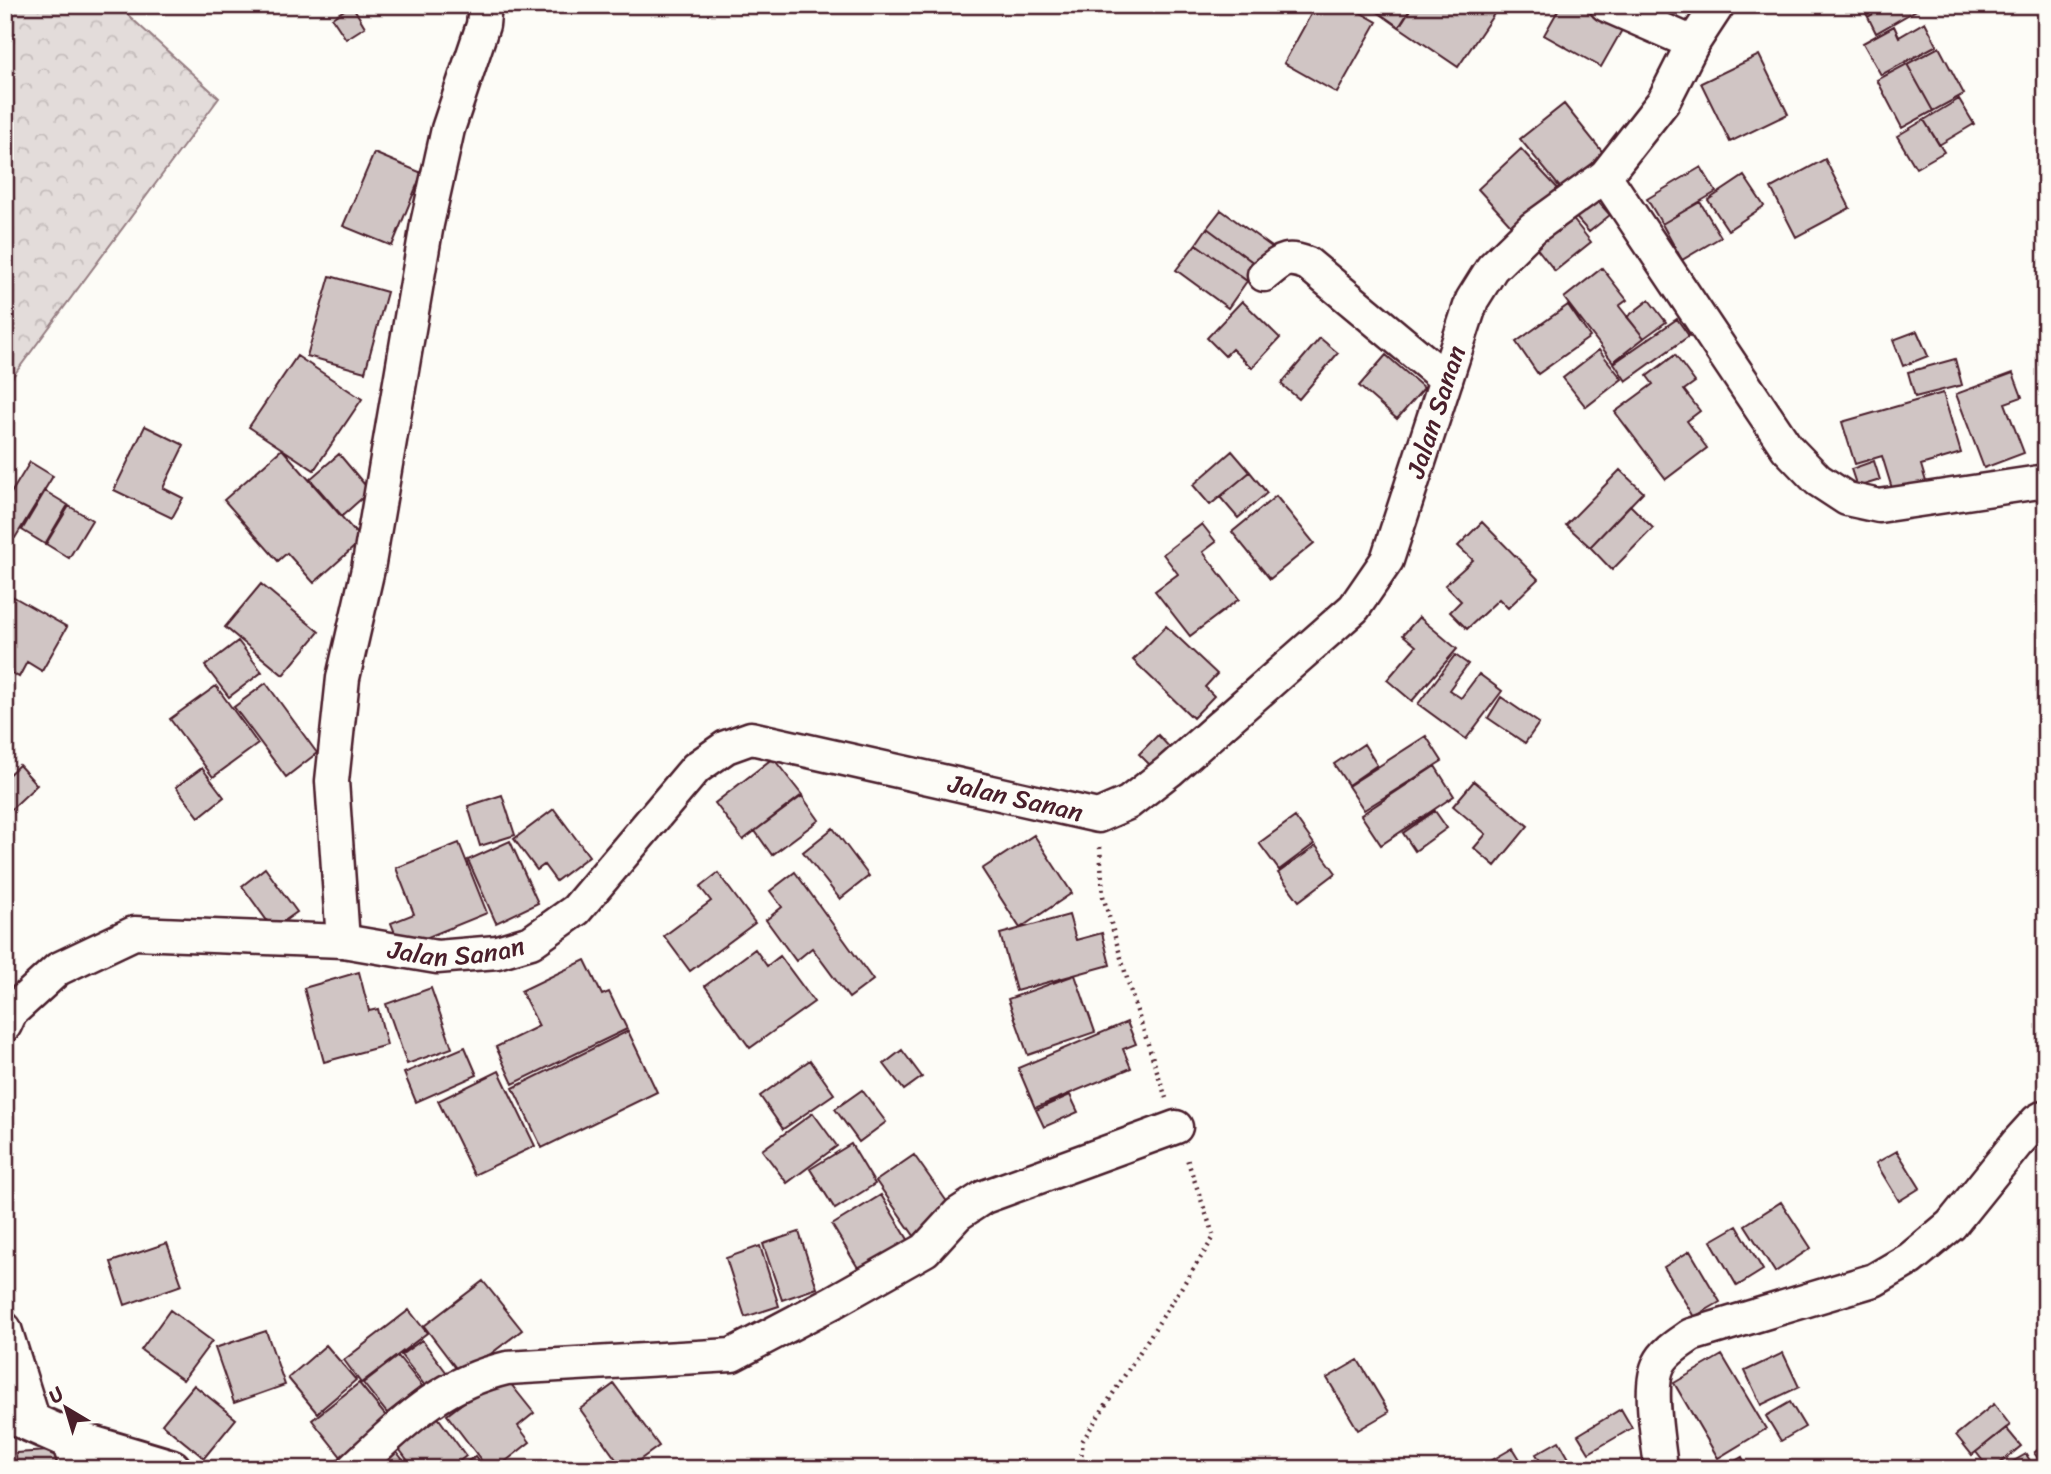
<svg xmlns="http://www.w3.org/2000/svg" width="2051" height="1474" font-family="Sriracha,sans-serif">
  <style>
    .forest { fill: url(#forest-crowns); stroke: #967e82; stroke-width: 2 }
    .building { fill: #d0c5c4; stroke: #4a1f2b; stroke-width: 2 }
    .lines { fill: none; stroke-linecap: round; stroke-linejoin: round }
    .street-casing { stroke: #4a1f2b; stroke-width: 37 }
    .secondary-casing { stroke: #4a1f2b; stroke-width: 44 }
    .path { stroke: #4a1f2b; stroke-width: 4.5; stroke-dasharray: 2 5; stroke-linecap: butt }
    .street { stroke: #fdfcf7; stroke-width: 32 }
    .secondary { stroke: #fdfcf7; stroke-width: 38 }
    .labels { text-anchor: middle; stroke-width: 6; stroke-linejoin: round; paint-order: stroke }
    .street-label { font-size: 26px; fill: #4a1f2b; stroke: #fdfcf7 }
  </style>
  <defs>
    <pattern id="forest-crowns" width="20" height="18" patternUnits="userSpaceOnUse" patternTransform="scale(1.75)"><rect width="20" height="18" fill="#e3dcda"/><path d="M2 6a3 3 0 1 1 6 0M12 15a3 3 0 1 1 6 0" fill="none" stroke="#c4bcbb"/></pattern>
  </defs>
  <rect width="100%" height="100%" fill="#fdfcf7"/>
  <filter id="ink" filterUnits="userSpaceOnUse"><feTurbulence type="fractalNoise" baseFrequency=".0143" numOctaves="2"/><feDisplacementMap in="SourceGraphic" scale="14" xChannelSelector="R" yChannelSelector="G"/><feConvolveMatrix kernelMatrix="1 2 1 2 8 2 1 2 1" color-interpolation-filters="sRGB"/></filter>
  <g filter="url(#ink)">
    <path class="forest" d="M5,5H117L219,98L5,387Z"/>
    <path class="building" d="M352,5L365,27L346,39L332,18Z
      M1316,5H1347L1377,22L1337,93L1284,63Z
      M1374,5H1413L1399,27L1372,8Z
      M1413,5H1500L1458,67L1399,27Z
      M1561,5H1577L1622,30L1601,67L1544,35Z
      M1861,5H1889L1868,17Z
      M1889,5H1925L1876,33L1868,17Z
      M1925,22L1937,45L1881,75L1863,43L1894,26L1899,37Z
      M1939,47L1964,94L1933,111L1907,64Z
      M1759,55L1788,114L1730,142L1701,83Z
      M1907,64L1933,111L1902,128L1877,80Z
      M1959,99L1974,124L1939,145L1924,120Z
      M1564,104L1605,155L1562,190L1520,139Z
      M1924,120L1944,152L1916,168L1897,136Z
      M1521,149L1562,193L1519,234L1478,189Z
      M374,153L422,173L392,246L343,226Z
      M1825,159L1850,208L1796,237L1771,188Z
      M1701,167L1716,192L1662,224L1647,199Z
      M1744,176L1764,206L1728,230L1708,200Z
      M1593,196L1610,215L1589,232L1573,214Z
      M1700,202L1721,237L1682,260L1662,224Z
      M1221,210L1272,247L1258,266L1207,228Z
      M1572,218L1591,242L1555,271L1536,247Z
      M1207,228L1258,266L1247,281L1196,244Z
      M1196,244L1247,281L1228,308L1176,270Z
      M1602,268L1627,300L1619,306L1644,338L1613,362L1564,298Z
      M330,276L387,292L365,372L307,356Z
      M1649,300L1666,322L1644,338L1627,317Z
      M1242,301L1280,338L1252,368L1232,349L1225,356L1207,338Z
      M1568,305L1590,337L1538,374L1516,342Z
      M1677,319L1689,336L1626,381L1614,363Z
      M1917,331L1928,356L1903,366L1893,340Z
      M1320,338L1338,353L1299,399L1281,384Z
      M1599,350L1622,379L1586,407L1563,378Z
      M1386,355L1424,388L1397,419L1359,386Z
      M1675,355L1695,382L1684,390L1700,411L1687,421L1707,448L1666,479L1615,412L1653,384L1647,376Z
      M297,356L362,399L314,470L249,427Z
      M1955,359L1962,385L1915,397L1908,372Z
      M2013,373L2022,397L2005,403L2024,453L1984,468L1956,394Z
      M1943,393L1961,453L1921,465L1927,485L1894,495L1882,456L1855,464L1842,422Z
      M145,426L184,445L163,488L183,498L172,518L114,490Z
      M282,449L362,540L314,583L287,553L278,561L224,500Z
      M1232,451L1250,472L1210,505L1193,485Z
      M339,454L370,491L342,516L310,479Z
      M1874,461L1880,480L1857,487L1851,469Z
      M30,462L53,476L15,538L5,532V503Z
      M1620,470L1643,492L1590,547L1566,525Z
      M1250,472L1267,493L1238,518L1220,497Z
      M45,491L68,505L45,544L22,530Z
      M1276,496L1314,543L1270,579L1232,532Z
      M1630,505L1653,528L1612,570L1590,547Z
      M69,506L92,520L69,558L46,544Z
      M1482,522L1538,579L1508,608L1499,599L1467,629L1450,612L1461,601L1445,585L1473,560L1458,546Z
      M1202,524L1216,542L1203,552L1239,599L1190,636L1155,591L1178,574L1163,554Z
      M261,584L319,632L283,675L225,627Z
      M5,592L67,627L42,671L27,662L19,677L5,669Z
      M1419,617L1457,649L1412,701L1387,680L1416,646L1403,635Z
      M1166,626L1217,674L1205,687L1214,696L1193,718L1133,660Z
      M238,641L262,672L229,697L205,666Z
      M1455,655L1468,664L1449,690L1461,698L1479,674L1502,691L1466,739L1418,704Z
      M266,683L317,753L286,777L234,707Z
      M216,686L258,744L213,777L170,719Z
      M1501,697L1539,723L1525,743L1488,718Z
      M1158,735L1172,750L1153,768L1139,754Z
      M1426,736L1442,761L1364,810L1348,786Z
      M1364,744L1377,765L1348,785L1334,764Z
      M773,758L802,795L743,840L715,803Z
      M19,765L37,785L5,815V778Z
      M1435,766L1454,796L1381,845L1361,815Z
      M202,768L224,797L199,817L176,787Z
      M1474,781L1528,826L1495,866L1474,848L1486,834L1453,806Z
      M502,795L515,835L480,846L468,806Z
      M802,796L819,820L772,855L755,831Z
      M554,809L589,856L556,881L544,865L537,870L514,839Z
      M1435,811L1447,828L1415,851L1403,833Z
      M1295,817L1314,844L1279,870L1259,843Z
      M833,828L869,876L840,899L803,852Z
      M1034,835L1072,893L1020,928L982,869Z
      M510,841L538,903L496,923L468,860Z
      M459,843L487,913L401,948L391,923L414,914L396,868Z
      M1316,846L1336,873L1299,901L1278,873Z
      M265,868L297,912L273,929L242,886Z
      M795,872L873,980L849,998L812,948L796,961L766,920L782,907L770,891Z
      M718,873L755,923L690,971L664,936L711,901L700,887Z
      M1069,915L1076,940L1102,933L1110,965L1016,991L1000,934Z
      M755,949L767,966L780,956L814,1002L750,1048L705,986Z
      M585,960L602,995L609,992L627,1029L513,1084L496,1047L539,1026L521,991Z
      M359,972L369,1011L378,1009L387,1045L324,1062L304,988Z
      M1075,975L1095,1032L1028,1055L1008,999Z
      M431,988L452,1048L407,1064L386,1004Z
      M1127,1022L1136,1044L1123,1049L1131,1068L1035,1108L1018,1068Z
      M628,1031L657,1092L542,1148L513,1088Z
      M465,1047L477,1075L416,1102L404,1073Z
      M902,1050L922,1077L904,1090L884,1064Z
      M810,1060L834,1094L783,1129L760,1096Z
      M499,1071L535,1146L474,1175L438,1101Z
      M862,1090L886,1122L859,1142L835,1109Z
      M1070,1095L1078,1112L1044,1127L1036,1110Z
      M813,1113L837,1146L787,1183L762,1150Z
      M851,1144L875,1184L835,1209L810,1169Z
      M1897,1151L1920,1188L1899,1201L1876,1163Z
      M914,1155L955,1213L917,1240L876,1181Z
      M881,1195L915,1251L866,1281L832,1225Z
      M1781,1202L1811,1248L1775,1272L1745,1225Z
      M1737,1226L1763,1270L1737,1286L1711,1241Z
      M799,1232L817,1288L782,1300L763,1244Z
      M167,1243L182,1285L125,1305L111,1262Z
      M760,1246L779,1306L745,1317L726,1258Z
      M1690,1251L1720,1302L1694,1317L1664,1267Z
      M483,1281L522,1330L462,1376L424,1326Z
      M170,1310L212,1341L183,1380L141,1350Z
      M409,1310L427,1333L361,1383L344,1360Z
      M266,1331L285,1385L234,1403L215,1348Z
      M422,1340L453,1381L433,1396L401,1355Z
      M326,1345L356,1380L317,1413L288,1378Z
      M1783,1353L1799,1387L1761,1405L1745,1371Z
      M1722,1355L1766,1429L1718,1458L1674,1383Z
      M398,1356L422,1386L387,1413L363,1383Z
      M1358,1360L1389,1412L1358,1430L1327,1378Z
      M502,1373L534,1413L518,1426L530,1442L496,1469H488L447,1415Z
      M359,1383L390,1421L342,1458L312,1420Z
      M614,1384L659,1446L627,1469H623L580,1409Z
      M194,1385L236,1419L204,1458L162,1424Z
      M1790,1402L1805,1427L1781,1441L1766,1416Z
      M1994,1404L2010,1425L1972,1455L1956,1435Z
      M1621,1409L1632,1428L1589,1453L1578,1435Z
      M434,1412L466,1456L450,1469H414L394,1442Z
      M2006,1428L2021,1446L1993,1469H1989L1976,1452Z
      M1559,1441L1575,1469H1545L1536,1454Z
      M2046,1443V1468L2034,1453Z
      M392,1446L410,1469H362Z
      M1513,1448L1526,1469H1484L1482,1466Z
      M65,1450L66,1469H17L16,1453Z
      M2026,1454L2035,1469H2000Z
      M475,1456L485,1469H458Z
      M1742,1457L1748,1469H1724L1723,1468Z"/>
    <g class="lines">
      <g class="street-casing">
        <g id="street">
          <path d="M1606,5L1693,43"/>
          <path d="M1605,176L1787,448L1818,480L1847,499L1879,506L2046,481"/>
          <path d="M1264,275C1282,261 1285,255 1308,264L1446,379"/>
          <path d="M343,941L332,781L343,678L368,569L427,224L448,129L483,25L485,5"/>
          <path id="s1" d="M5,1025L11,1012L58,969L134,933L343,941L437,957L497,952L531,942L576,910L696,768L726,747L751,738L1098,816L1128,803L1169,771L1354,608L1387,560L1472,300L1492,268L1533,228L1605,176L1663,102L1693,43L1718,5"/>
          <path d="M5,1329L35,1425"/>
          <path d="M67,1438L77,1469"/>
          <path d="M353,1469C403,1423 439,1384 507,1368L732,1355L833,1302L925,1250L958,1214L984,1197L1176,1127"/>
          <path d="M1661,1469C1659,1444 1647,1386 1659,1364C1665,1351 1680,1343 1691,1335L1874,1280L1910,1259L1951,1225L2017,1143L2037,1121L2046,1116"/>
        </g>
      </g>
      <g class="secondary-casing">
        <path id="secondary" d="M5,1411L67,1438L171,1469"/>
      </g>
      <path class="path" d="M1100,847L1103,896L1133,999L1166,1098
        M1080,1469L1083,1440L1214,1237L1186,1156"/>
      <use href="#street" class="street"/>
      <use href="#secondary" class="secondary"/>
    </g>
  </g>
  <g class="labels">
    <g class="street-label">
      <text dy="9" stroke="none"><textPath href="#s1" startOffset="1768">Jalan Sanan</textPath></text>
      <text dy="9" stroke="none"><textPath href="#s1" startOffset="1138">Jalan Sanan</textPath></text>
      <text dy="9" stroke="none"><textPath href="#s1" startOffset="486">Jalan Sanan</textPath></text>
    </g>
  </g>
  <rect width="2051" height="1474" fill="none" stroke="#fdfcf7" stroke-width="28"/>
  <rect x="14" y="14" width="2023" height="1446" fill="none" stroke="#4a1f2b" stroke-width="2.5" filter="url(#ink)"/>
  <g transform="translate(66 1408) rotate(322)" stroke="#fdfcf7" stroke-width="5" paint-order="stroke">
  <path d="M0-5L12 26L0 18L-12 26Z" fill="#4a1f2b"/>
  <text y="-10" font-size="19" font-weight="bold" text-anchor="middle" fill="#4a1f2b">U</text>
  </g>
</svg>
